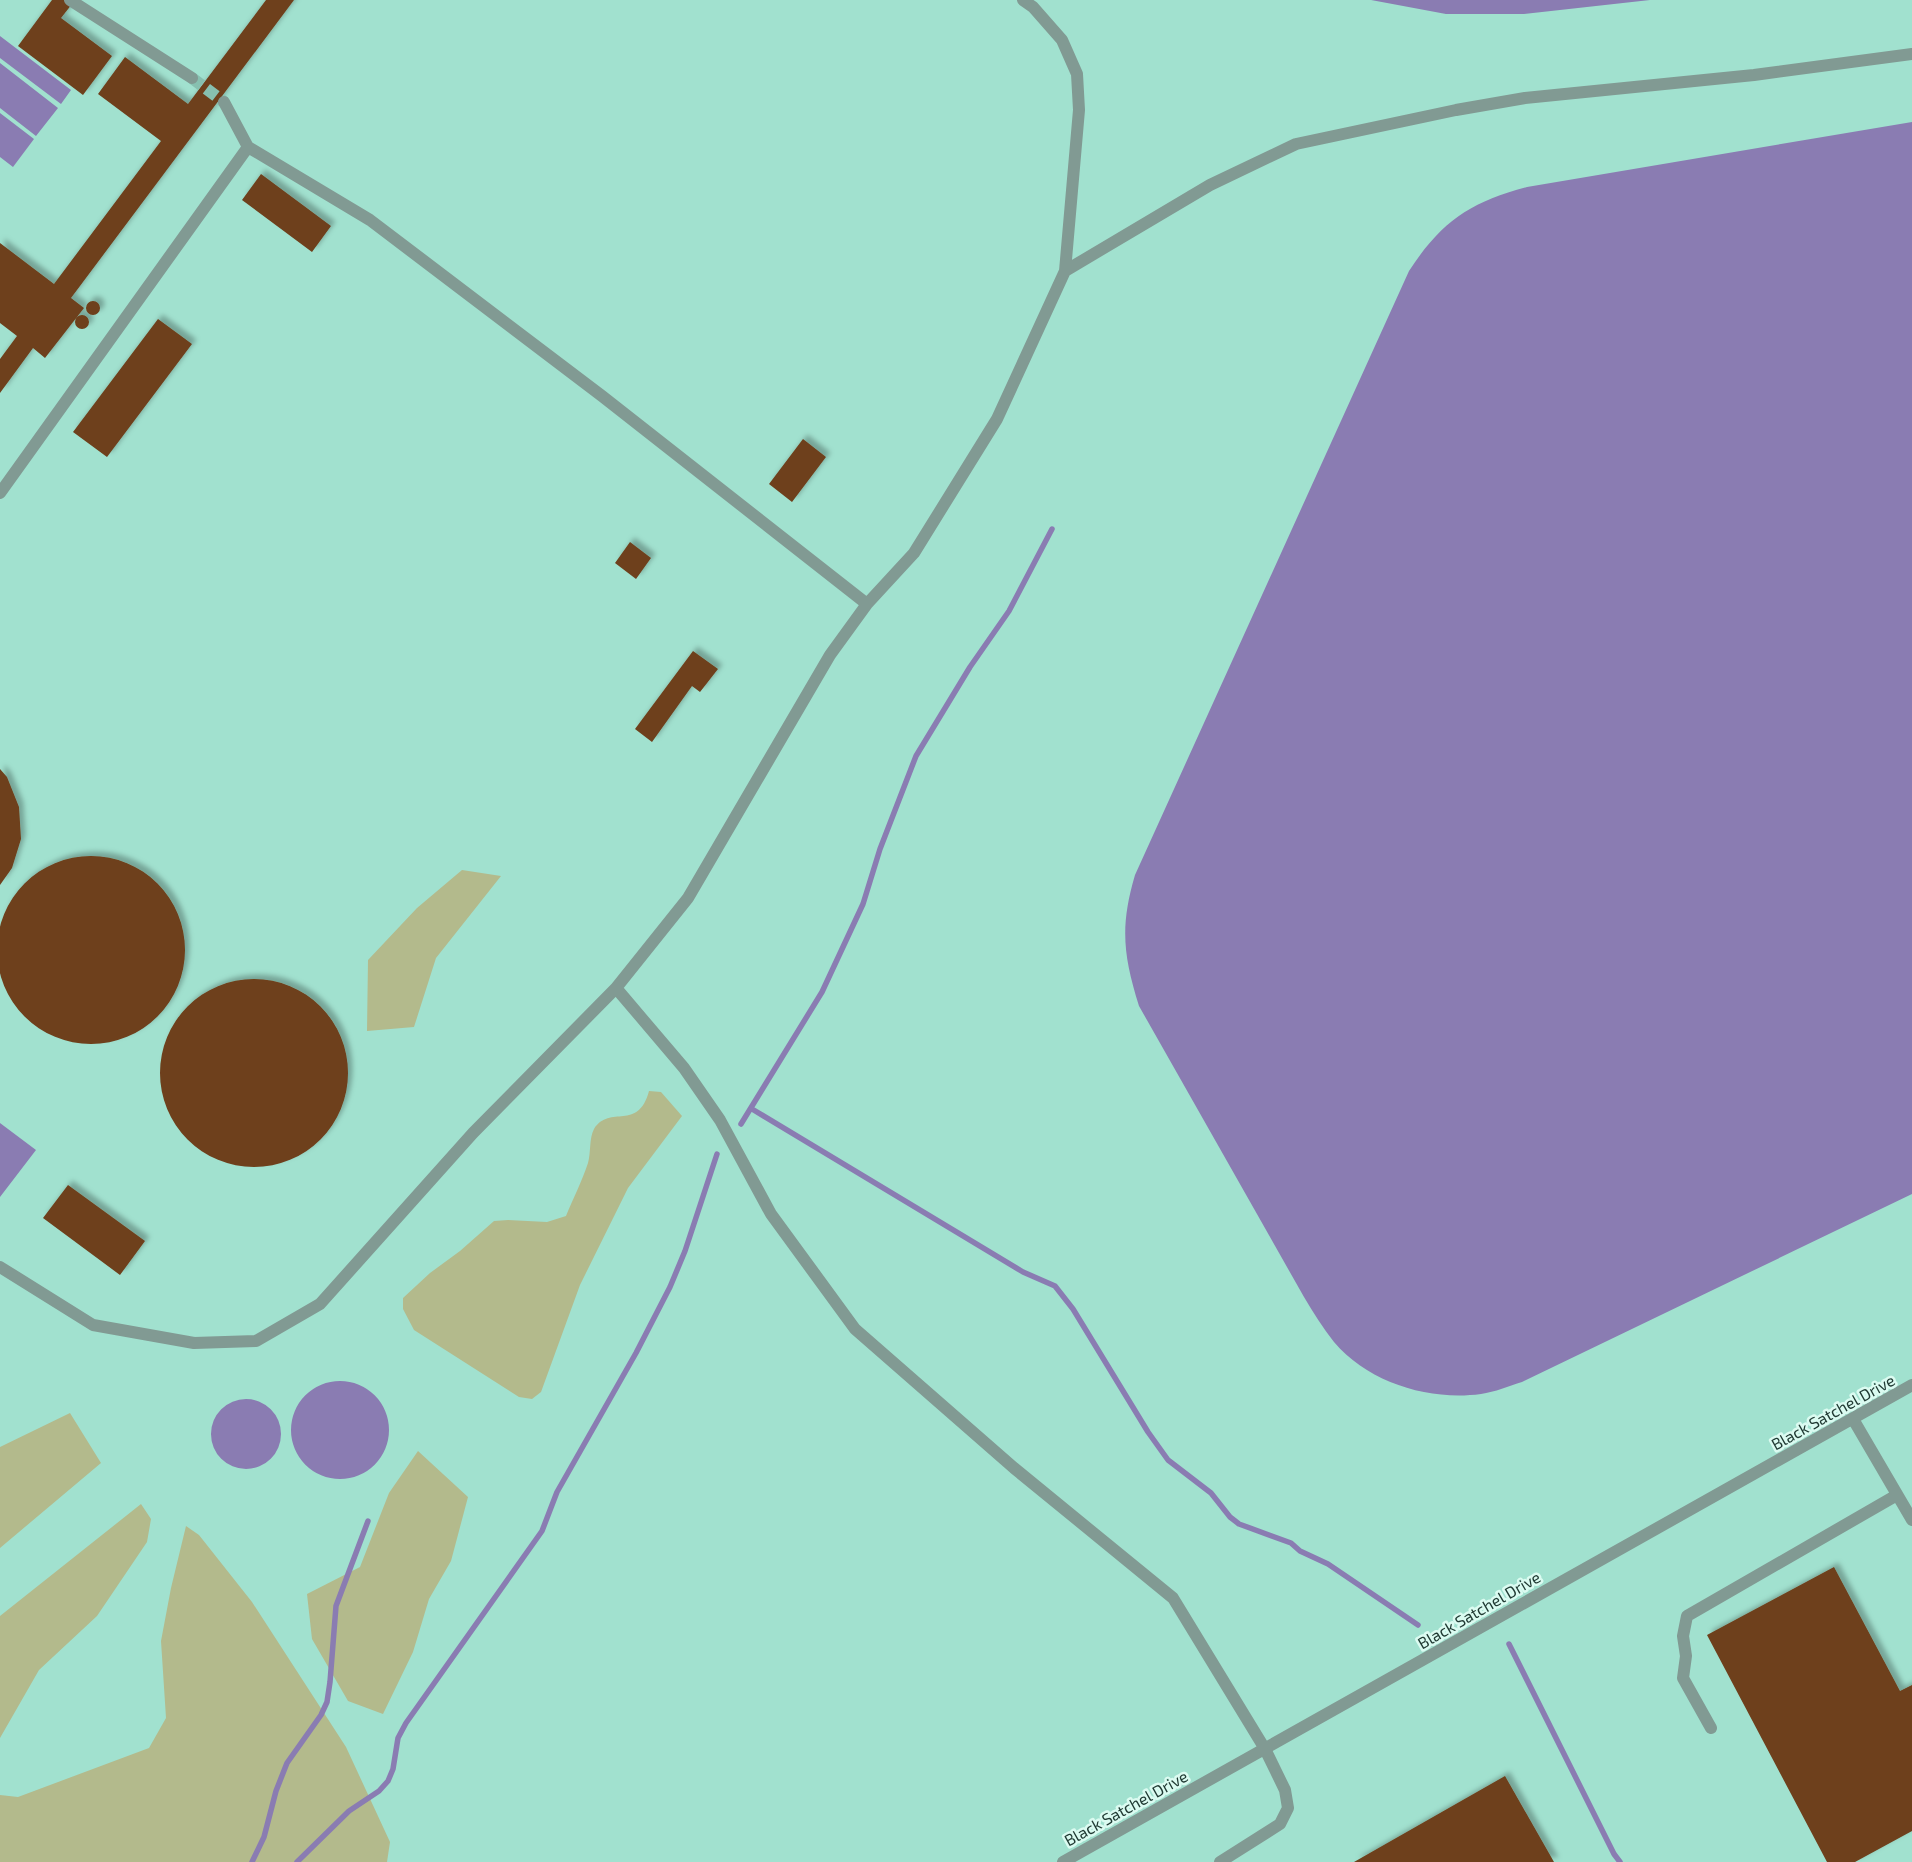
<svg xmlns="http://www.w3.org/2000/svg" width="1912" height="1862" font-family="'Exo 2',sans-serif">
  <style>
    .green { fill: #b3ba8c }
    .water { fill: #8a7cb2 }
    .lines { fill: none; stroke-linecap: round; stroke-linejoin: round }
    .stream { stroke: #8a7cb2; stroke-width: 5.5 }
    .building { fill: #6e3f1b; filter: url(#shadow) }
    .minor-tunnel { stroke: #87c0b0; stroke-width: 12; stroke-dasharray: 12 6; stroke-linecap: butt }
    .minor { stroke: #819a93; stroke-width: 12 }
    .labels { text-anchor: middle; stroke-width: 5; stroke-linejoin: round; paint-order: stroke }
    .street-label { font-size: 16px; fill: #203a33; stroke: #dbfbf1 }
  </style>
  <defs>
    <filter id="shadow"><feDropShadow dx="4.5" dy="-4.5" stdDeviation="2.5" flood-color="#0004"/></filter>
  </defs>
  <rect width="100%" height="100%" fill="#a1e1cf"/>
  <path class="green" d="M462,870L501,876L436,958L414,1027L367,1031L368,960L417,908Z
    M649,1091L661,1092L682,1116L628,1188L580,1285L541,1392L532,1399L519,1397L414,1330L403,1309V1298L430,1273L460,1251L494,1221L508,1220L547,1222L566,1216C573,1199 582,1181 588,1163C591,1153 589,1138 594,1129C610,1104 638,1132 649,1091Z
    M70,1413L101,1463L0,1548V1447Z
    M418,1451L468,1497L451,1561L429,1599L413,1652L383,1714L348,1701L312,1639L307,1594L360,1567L389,1493Z
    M141,1504L151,1519L147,1542L97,1616L39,1670L0,1738V1616Z
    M186,1526L199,1535L252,1602L346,1747L390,1842L387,1862H0V1795L18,1797L149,1748L166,1718L161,1641L171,1588Z"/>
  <path class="water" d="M1371,0H1650L1524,14H1446Z
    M0,36L71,90L61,104L0,58Z
    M0,63L58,108L36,136L0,108Z
    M0,113L34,139L13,167L0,157Z
    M1912,122V1194L1522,1382C1509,1386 1495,1392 1481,1394C1429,1401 1369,1383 1334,1342C1323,1328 1313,1312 1304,1297L1139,1006C1123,955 1120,926 1135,875L1409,271C1441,222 1470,202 1527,187Z
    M0,1123L36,1150L0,1197Z
    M291 1430a49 49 0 1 1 98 0a49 49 0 1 1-98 0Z
    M211 1434a35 35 0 1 1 70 0a35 35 0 1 1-70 0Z"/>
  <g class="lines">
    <path class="stream" d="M752,1109L1023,1272L1055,1286L1073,1309L1148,1432L1168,1460L1211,1493L1230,1517L1239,1524L1291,1543L1300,1551L1328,1564L1418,1625
      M741,1124L822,992L863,904L880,849L916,756L970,667L1009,611L1052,529
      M1509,1644L1614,1854L1620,1862
      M252,1862L264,1837L276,1791L287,1763L321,1715L327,1702L330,1682L336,1606L368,1521
      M297,1862L349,1811L379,1791L388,1781L393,1769L398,1738L406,1723L542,1531L557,1492L636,1353L670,1287L685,1251L717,1154"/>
  </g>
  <path class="building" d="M52,0H67L72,4L61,18L112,56L83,95L18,46Z
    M266,0H294L71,298L84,308L45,358L33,348L0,393V359L17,336L0,323V243L54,284L161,141L98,94L125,57L188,104Z
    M261,174L331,226L312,252L242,200Z
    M86 308a7 7 0 1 1 14 0a7 7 0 1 1-14 0Z
    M75 322a7 7 0 1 1 14 0a7 7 0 1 1-14 0Z
    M158,319L192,344L107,457L73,432Z
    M803,439L826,457L792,502L769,484Z
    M630,542L651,558L636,579L615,563Z
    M693,651L718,669L700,692L692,686L652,742L635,729Z
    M0,769L7,777L19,807L21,839L12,868L0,885Z
    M-3 950a94 94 0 1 1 188 0a94 94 0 1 1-188 0Z
    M160 1073a94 94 0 1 1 188 0a94 94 0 1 1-188 0Z
    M68,1185L145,1241L120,1275L43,1218Z
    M1834,1567L1900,1691L1912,1685V1831L1855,1862H1827L1707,1635Z
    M1505,1776L1554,1862H1354Z"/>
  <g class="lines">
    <path class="minor-tunnel" d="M192,78L224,102"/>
    <path class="minor" d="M70,0L192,78
      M1065,271L1210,185L1296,144L1456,110L1525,98L1754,75L1912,54
      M0,493L248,147
      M867,604L914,553L997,419L1065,271L1079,110L1077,74L1062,40L1033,7L1023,0
      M616,988L684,1068L720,1120L771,1214L855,1329L1014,1468L1173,1598L1265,1749L1285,1790L1288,1808L1280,1824L1220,1862
      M0,1267L93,1325L194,1343L256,1341L320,1304L473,1133L616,988L688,898L830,655L867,604L602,396L370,220L248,147L224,102
      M1853,1419L1912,1520
      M1711,1728L1683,1678L1686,1656L1683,1636L1687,1616L1897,1495
      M1063,1862L1912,1385"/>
  </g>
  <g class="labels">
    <g class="street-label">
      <text transform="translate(1833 1412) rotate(-29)" y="6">Black Satchel Drive</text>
      <text transform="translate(1479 1610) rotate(-30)" y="6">Black Satchel Drive</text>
      <text transform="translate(1126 1808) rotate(-29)" y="6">Black Satchel Drive</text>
    </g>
  </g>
</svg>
